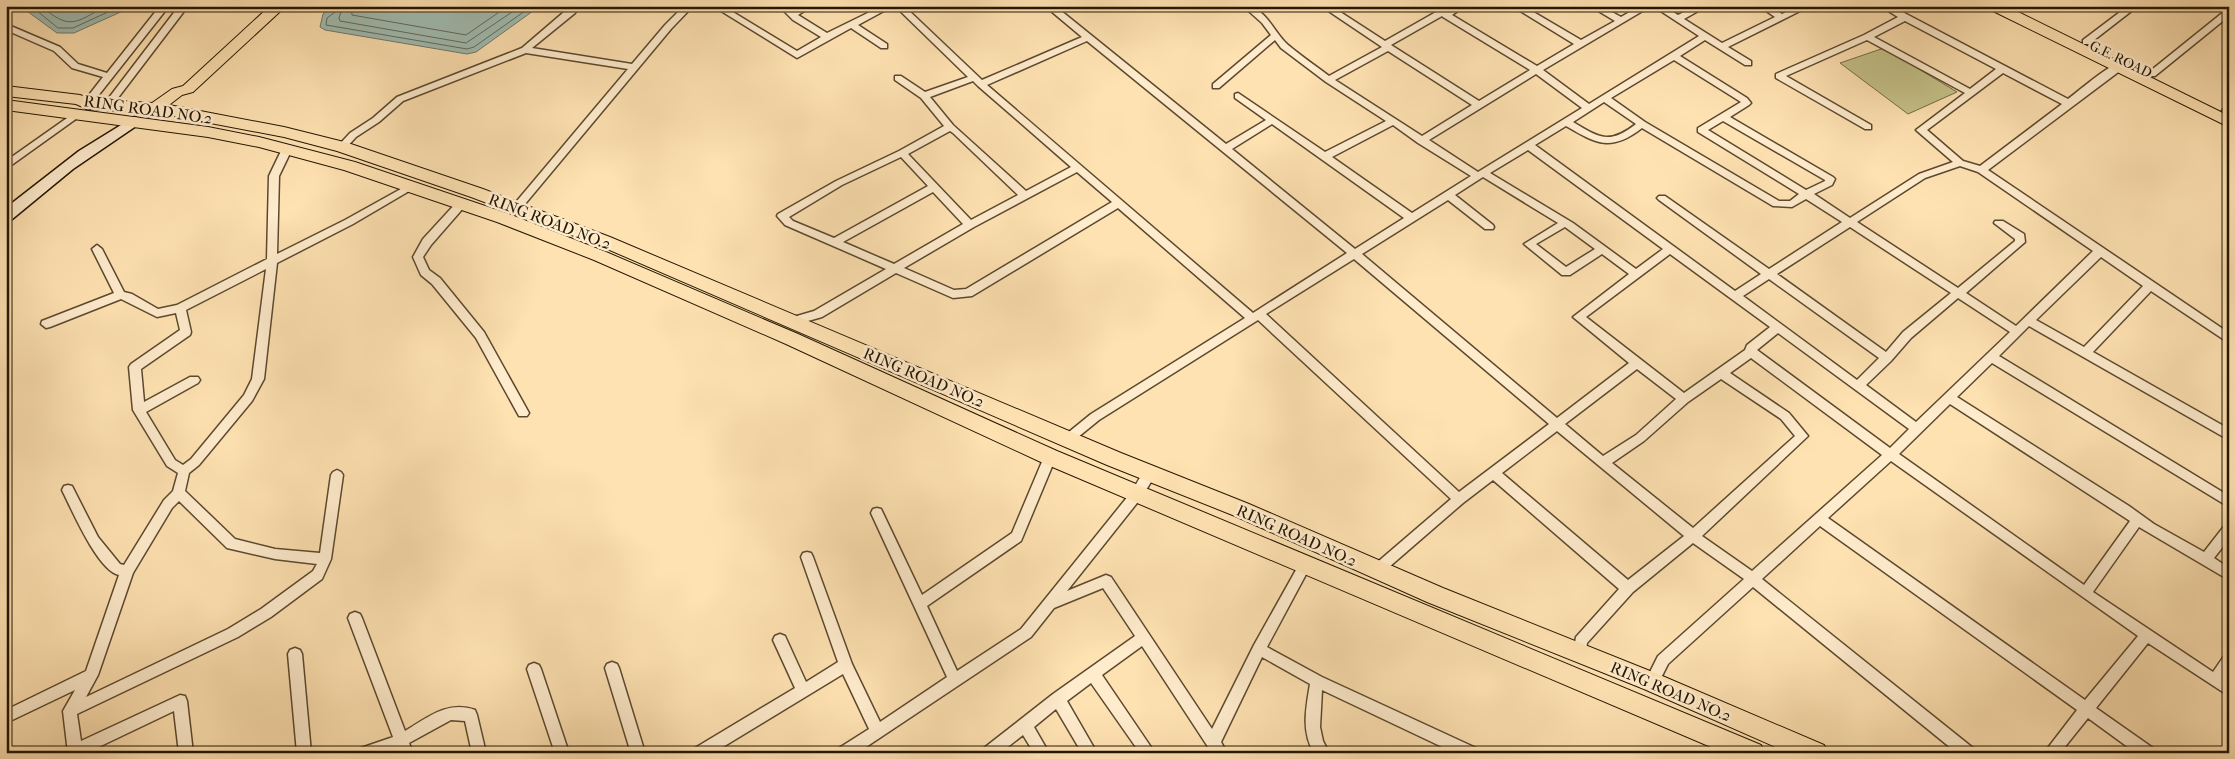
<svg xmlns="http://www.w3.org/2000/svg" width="2235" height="759" font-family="'IM FELL French Canon',serif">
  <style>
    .green { fill: #c5c289; stroke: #746c46 }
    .water { fill: #a1bdb3; stroke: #6f7a6d }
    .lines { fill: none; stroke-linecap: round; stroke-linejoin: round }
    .shore { stroke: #626a5b; stroke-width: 1 }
    .street-casing { stroke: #5b492f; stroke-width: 3 }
    .secondary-casing { stroke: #241603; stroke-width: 3 }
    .primary-casing { stroke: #241603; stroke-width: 2 }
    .street { fill: #ffeccd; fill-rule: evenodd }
    .secondary { fill: #ffeccd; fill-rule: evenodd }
    .primary { fill: #ffe2b2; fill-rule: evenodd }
    .labels { text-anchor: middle; stroke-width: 5; stroke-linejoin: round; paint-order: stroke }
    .far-street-label { font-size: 14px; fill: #241603; stroke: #ffeccd }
    .street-label { font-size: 16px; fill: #241603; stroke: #ffeccd }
  </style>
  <rect width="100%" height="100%" fill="#ffe2b2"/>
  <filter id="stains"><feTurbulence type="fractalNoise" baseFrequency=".004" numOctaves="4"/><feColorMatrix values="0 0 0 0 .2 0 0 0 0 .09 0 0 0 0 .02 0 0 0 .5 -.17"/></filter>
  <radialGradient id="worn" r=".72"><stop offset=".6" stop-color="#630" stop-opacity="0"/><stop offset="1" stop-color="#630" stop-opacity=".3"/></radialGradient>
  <path class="green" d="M1884,48L1957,92L1908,114L1840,63Z"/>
  <path class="water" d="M20,6H134L74,33H57Z
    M335,6H540L476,52L467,54L325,30L320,27L323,14Z"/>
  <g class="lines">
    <path class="shore" d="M31,6L58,28H73L121,6
      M41,6C69,30 75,24 105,6
      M337,6L335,12L327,18L326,25L467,49L474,47L532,6
      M343,6L339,18L340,21L466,43L521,6
      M351,6L352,15L466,35L508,6"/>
    <g class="street-casing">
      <path id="street" d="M160,6H169L90,106L87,107L82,104L103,77L72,68L54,51L6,30V24L60,47L78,64L107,73Z
        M179,6H188L111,107H105V103Z
        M571,6H579L575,13L532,48L632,64L665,25L684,6H693L671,29L520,210H512L511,208L628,69L526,53L403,101L379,122L356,137L345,149H339L337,147L350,133L373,118L397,97L522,48Z
        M713,6H723L797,51L821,37L793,20L779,6H788L793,11L801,6H812L798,15L827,33L882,6H893L858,25L887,44V48H881L851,28L797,58Z
        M895,6H904L982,80L1082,37L1045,6H1055L1226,144L1266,120L1235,98V94L1238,93L1325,152L1386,121L1326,82L1281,48L1275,40L1219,88H1213V84L1271,35L1262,23L1243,6C1266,6 1273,32 1288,45C1301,56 1316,66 1329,76L1382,47L1321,6H1331L1385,41L1436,12L1428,6H1438L1446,11L1455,6H1465L1452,15L1537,66L1574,44L1512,6H1523L1581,40L1615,21L1590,6H1601L1621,17L1640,6H1651L1543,70L1589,104L1699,36L1653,6H1663L1678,15L1696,6H1707L1684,19L1722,43L1775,17L1759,6H1769L1782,14L1799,6H1810L1728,47L1751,61V65H1745L1705,40L1680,56L1747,98L1751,103L1749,105L1730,117L1833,177L1835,179L1832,185L1814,194L1850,218L1919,174L1953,162L1916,130L1965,93L1867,40L1786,76L1871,125V129H1865L1776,78V74L1864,35L1898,17L1880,6H1891L2068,99C2080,90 2116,58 2129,60V64L1988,170L2229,333V343L2151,291L2093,352L2229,429V440L2029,326L1999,356L2229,496V507L1992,363L1957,397L2129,506L2154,524L2204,552L2225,525L2229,524V539L2214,558L2229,568V580L2139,527L2093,592L2213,672L2224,656L2229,654V672L2224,679L2229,682V696L2148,643L2096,708L2153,748L2155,753H2136L2088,718L2060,753H2044L2077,710L1820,526L1762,579L1973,748L1975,753H1957L1753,587L1668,664L1657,686L1652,688L1647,686L1645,682L1658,656L1744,579L1693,543L1633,592L1587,643L1585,658L1580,660L1575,658L1573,654L1576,637L1619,589L1493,480L1463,503L1381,574L1377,576L1373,574L1371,570L1373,566L1451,499L1258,320L1099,420L1072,442H1064L1062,439L1064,436L1091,414L1245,318L1118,208L972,296L953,298L896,273L822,317L794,325L790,324L789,321L790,318L814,311L886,269L785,225L777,216L778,214L836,181L899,151L944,126L921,98L895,80V76H901L925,92L968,77ZM1442,16L1443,17L1530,70L1479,101L1391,45ZM1905,21L1996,69L1970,89L1874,37ZM1087,41L1347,253L1253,313L987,85ZM1388,51L1472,105L1422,136L1335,80ZM1674,60L1741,102L1698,128V132L1799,194L1790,201H1779L1645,122L1611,98ZM2003,73L2062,104L1980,166L1963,161L1927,130ZM1536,74L1582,108L1478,172L1429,140ZM973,81L978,86L1071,167L1026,191L953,125L930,97ZM1604,102L1636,124C1609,145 1600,138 1573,122ZM1723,121L1825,180V181L1806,190L1708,130ZM1272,124L1404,218L1355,249L1232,149ZM1393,125L1418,143L1471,176L1412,213L1332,157ZM1566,126C1597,144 1611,152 1642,128L1773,206L1792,207L1806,199L1842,222L1769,269L1665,196H1659L1657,198L1659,200L1761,274L1735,291L1535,145ZM950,131L953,133L1018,195L971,220L908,154ZM1528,150L1663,249L1636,269L1573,223L1490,173ZM901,157L928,186L834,238L793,221L789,217L842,185ZM1960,166L1978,172L2093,251L2016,326L1966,293L2025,242L2024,234L2003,221H1995L1994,223L2015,239V241L1958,288L1857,222L1925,178ZM1077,172L1112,202L966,289L954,290L904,268L974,227ZM1483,177L1558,223L1524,244L1562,275H1570L1602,254L1629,274L1573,317L1629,363L1557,418L1362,254L1448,200L1485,229H1493L1494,227L1493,225L1455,195ZM933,192L963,224L894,264L843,242ZM1565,227L1595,249L1566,267L1536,244ZM1850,227L1951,293L1903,332L1886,352L1777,274ZM1670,254L1770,327L1747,345L1745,350L1684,393L1586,317ZM2101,257L2143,286L2084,347L2036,320ZM1354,259L1549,424L1459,492L1266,314ZM1769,279L1879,358L1857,380L1743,296ZM1958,298L2010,332L1916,422L1866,385L1891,361L1911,338ZM1778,333L1909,429L1890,448L1757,350ZM1751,358L1882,455L1752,571L1702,536L1808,436L1789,413L1730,373ZM1637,369L1676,399L1636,435L1603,456L1565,424ZM1721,379L1781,419L1795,436L1693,528L1612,463L1644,441L1688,402ZM1950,404L2130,521L2084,585L1899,454ZM1557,431L1684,536L1628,580L1502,473ZM1891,461L2138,636L2085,700L1828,518Z
        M2128,6H2138L2089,44H2083V40Z
        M2226,10H2229V16L2155,76H2149V72Z
        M2229,105V113H2224L2222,111L2226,106Z
        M77,111L80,112V116L6,169V161Z
        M287,146L292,149L279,176L277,254L345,220L408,185L411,184L416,187L353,224L277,263L264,379L252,401L199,465L189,473L185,491L235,539L275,549L320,553L331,475L333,472L337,470L341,472L343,475L331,559L322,579L271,617L238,637L77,714L81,741L180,695L185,696L187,701L193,753H179L174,711L86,753H68L63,711L75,690L6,723V710L86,671L119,575C98,571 72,510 62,490L64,486L68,485L72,486L98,537L120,564L124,565L164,500L173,491L178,473L167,466L133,410L129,367L131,364L180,330L176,313L157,317L121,299L50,327L46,328L41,324L42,321L114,293L92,249L97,245L102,249L124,292L132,294L158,309L177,305L267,259L269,176L282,149ZM266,269L252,379L244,395L191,459L183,465L175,460L146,412L198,383L200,380L198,377H190L144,402L141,369L190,335L191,332L186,310ZM179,501L227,548L275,559L317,564L313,571L261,609L228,629L86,697L98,675L133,573L172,508Z
        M461,201L466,204L465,206L431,245L423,257L429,270L440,278L484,332L529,413L527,416H519L476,338L432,284L421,275L413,257L423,239L457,202Z
        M1050,452L1054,454L1056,457L1021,541L927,606L957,671L1021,629L1133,490C1138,482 1143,467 1154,471L1156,474L1141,498L1067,591L1106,575L1111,577L1212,729L1254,645L1301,561L1305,559L1309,561L1311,565L1267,647L1322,677L1476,748L1478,753H1455L1322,690L1320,727L1323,741L1329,753H1314C1301,731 1306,708 1310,684L1262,657L1221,742L1227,753H1212L1142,646L1102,675L1155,753H1140L1091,683L1067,701L1097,753H1082L1056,709L1034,727L1049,753H1034L1023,735L1000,753H982L984,748L1053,694L1135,636L1103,588L1054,608L1031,637L857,753H837L839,748L869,729L843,674L713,753H693L695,748L795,688L773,640L775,636L780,634L785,636L806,682L838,662L801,557L803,553L807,552L811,553L813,557L852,664L880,722L947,677L871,513L873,509L877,508L881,509L922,595L1012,533L1044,457L1046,454Z
        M355,612L360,614L362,618L405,731C427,718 448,700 475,710L477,715L486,753H472L465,721L451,720L409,743L413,753H399L397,748L385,753H359L361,748L393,737L348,618L350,614Z
        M295,648L300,650L302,654L311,753H297L288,654L290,650Z
        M612,662L617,664L619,668L645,753H631L605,668L607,664Z
        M534,663L539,665L541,669L569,753H555L527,669L529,665Z
        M1728,735L1733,737L1735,742L1726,753H1709C1712,745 1720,738 1728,735Z"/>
    </g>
    <g class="secondary-casing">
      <path id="secondary" d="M134,117L139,118L141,121L139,124L73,169L11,220L6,221V208L16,200L79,151Z"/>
    </g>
    <g class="primary-casing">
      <path id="primary" d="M270,6H286L193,92L182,95L169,105L284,127L348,143L483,189L610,237L1121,453L1249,504L1443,588L1660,675L1824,745L1828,753H1789L1644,689L1427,602L1235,516L1107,465L598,245L471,197L337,151L284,137L158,113L150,117L145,115L142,112L87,109L76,104L6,96V86L80,95L90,99L152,103L172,89L183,86Z
        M1987,6H2006L2229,116V127L1989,9Z
        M6,100L208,127L259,137L355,162L509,214L606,252L798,334L1057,451L1761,745L1765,753H1725L1043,463L786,344L594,260L497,222L344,170L259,147L208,137L6,110Z"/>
    </g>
    <use href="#street" class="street"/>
    <use href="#secondary" class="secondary"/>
    <use href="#primary" class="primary"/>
  </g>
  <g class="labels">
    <g class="far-street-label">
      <text transform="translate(2121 59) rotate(26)" y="5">G.E. ROAD</text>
    </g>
    <g class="street-label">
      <text transform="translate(148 109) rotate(8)" y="6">RING ROAD NO.2</text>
      <text transform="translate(550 221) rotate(21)" y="6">RING ROAD NO.2</text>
      <text transform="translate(924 377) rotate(23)" y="6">RING ROAD NO.2</text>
      <text transform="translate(1297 535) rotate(24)" y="6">RING ROAD NO.2</text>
      <text transform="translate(1671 691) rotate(23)" y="6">RING ROAD NO.2</text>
    </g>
  </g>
  <rect width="2235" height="759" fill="none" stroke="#ffe2b2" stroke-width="25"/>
  <rect x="8" y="8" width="2220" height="744" fill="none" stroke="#241603" stroke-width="2.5"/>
  <rect x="12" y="12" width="2210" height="734" fill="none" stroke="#241603"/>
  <rect width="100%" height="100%" filter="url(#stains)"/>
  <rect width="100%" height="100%" fill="url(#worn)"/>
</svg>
